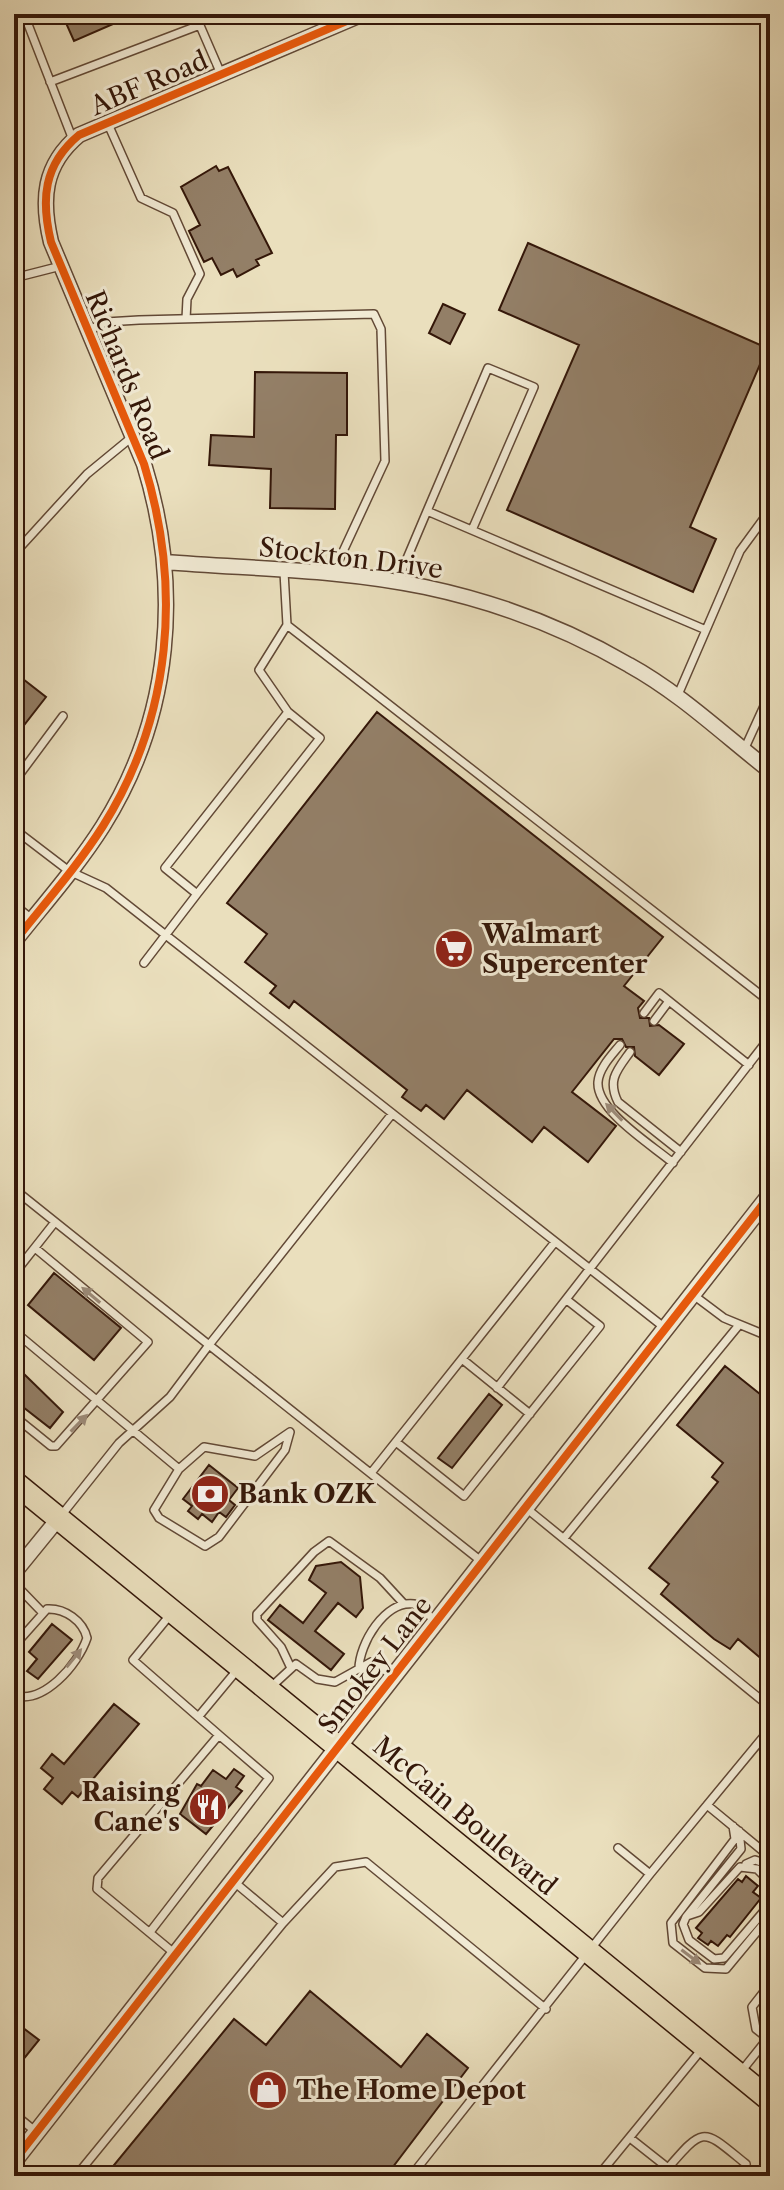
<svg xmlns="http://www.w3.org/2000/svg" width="784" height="2190" font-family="'Libre Caslon Text',serif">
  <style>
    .building { fill: #937f67; stroke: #341709; stroke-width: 2 }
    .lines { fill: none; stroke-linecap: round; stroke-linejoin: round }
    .service-casing { stroke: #624936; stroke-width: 10 }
    .minor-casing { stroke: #624936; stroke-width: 17 }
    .tertiary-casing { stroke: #624936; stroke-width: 19 }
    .primary-casing { stroke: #341709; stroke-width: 25 }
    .service { stroke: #f1ead4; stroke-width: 7 }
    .minor { stroke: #f1ead4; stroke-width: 14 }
    .tertiary { stroke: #f1ead4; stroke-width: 16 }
    .primary { stroke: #eadfbd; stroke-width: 22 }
    .cycleway-casing { stroke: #f1ead4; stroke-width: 13 }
    .cycleway { stroke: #e8590c; stroke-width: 8 }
    .oneway { fill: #9c8b79 }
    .labels { text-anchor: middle; stroke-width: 6; stroke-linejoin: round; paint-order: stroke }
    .street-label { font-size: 26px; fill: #341709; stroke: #f1ead4 }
    .poi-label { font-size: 26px; font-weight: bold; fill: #341709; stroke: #f1ead4; text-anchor: start }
  </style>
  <rect width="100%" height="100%" fill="#eadfbd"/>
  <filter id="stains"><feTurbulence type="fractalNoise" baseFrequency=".0025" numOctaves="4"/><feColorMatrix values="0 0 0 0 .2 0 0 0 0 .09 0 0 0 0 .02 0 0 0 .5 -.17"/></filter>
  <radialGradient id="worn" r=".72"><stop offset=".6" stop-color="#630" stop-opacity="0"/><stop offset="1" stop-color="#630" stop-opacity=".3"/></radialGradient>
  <path class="building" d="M62,14H136L74,41Z
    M216,166L219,171L228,167L272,253L256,260L259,265L237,277L233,269L221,275L212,258L204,262L189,231L200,225L181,187Z
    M528,243L767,348L690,527L716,539L693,592L507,510L579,345L499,310Z
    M443,304L465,314L450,344L429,333Z
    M255,372L347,373V435H336L335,509L270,508L271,469L209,465L211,435L254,437Z
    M14,672L46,697L14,738Z
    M377,712L663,937L624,986L644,1001L638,1008L640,1018H649L650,1026L659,1025L684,1044L659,1075L635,1056L634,1047H626L622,1039H614L572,1092L616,1126L588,1162L544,1127L532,1142L467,1090L444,1119L426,1105L421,1111L402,1097L407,1090L294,1001L289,1008L270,993L276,986L245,962L267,934L227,903Z
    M54,1273L121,1328L94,1360L28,1305Z
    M725,1366L770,1402V1666L738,1639L730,1649L714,1639L661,1594L669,1584L649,1568L718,1482L712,1477L723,1463L677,1425Z
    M24,1374L63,1412L50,1428L14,1400V1386Z
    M489,1394L502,1405L452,1468L438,1458Z
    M209,1465L238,1488L229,1500L235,1505L226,1517L219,1512L212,1522L202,1514L198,1519L188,1511L192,1506L183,1499Z
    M341,1562L360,1577L363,1608L356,1617L338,1603L315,1631L344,1654L331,1670L268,1620L280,1605L303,1623L326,1593L309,1580L316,1566Z
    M52,1624L72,1640L38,1679L27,1671L37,1659L29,1652Z
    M114,1704L139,1724L78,1797L72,1792L62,1804L44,1789L53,1778L41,1768L52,1754L64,1764Z
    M234,1769L244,1776L236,1787L242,1791L206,1834L180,1814L197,1784L201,1786L213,1770L226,1779Z
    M746,1876L758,1886L753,1892L761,1898L730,1937L727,1935L718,1946L711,1941L708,1945L698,1938L702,1933L696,1928L738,1879L742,1882Z
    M310,1991L401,2067L427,2034L468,2068L386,2176H105L234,2019L266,2045Z
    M14,2021L39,2040L14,2071Z"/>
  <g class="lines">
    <g class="service-casing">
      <path id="service" d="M24,14L73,140
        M195,14L221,74
        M50,82L200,25
        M108,124L141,198L173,213L200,274L187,299L186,319
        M14,278L61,266
        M89,330L106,322L139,320L374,314L381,329L385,461L333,573
        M427,511L488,368L534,387L472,530
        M14,554L87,474L132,437
        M284,572L287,625L770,1002
        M397,582L427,511L706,630L677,697
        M706,630L740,551L770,510
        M744,750L770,693
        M14,782L63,716
        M14,829L69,871L106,888L665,1328
        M197,894L320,738L288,712
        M14,905L32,919
        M144,963L197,894L165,868L288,712L259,670L287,625
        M644,1013L659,993L749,1065
        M654,1021L669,1001
        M620,1045C612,1055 599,1068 598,1082C596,1111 652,1145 673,1163
        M630,1052C617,1070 607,1080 618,1102L681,1152
        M392,1114L209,1345L481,1561
        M14,1189L209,1345L170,1397L119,1443L60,1517
        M14,1274L55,1222
        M692,1294L724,1318L770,1337
        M14,1331L179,1469
        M462,1359L530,1414
        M497,1388L770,1037
        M14,1416L51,1446H56L148,1342L35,1248
        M290,1432L285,1450L219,1537L205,1546L159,1518L154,1510L179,1469L204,1447L255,1456Z
        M396,1442L464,1496L600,1326L567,1300
        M371,1473L555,1242
        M526,1508L770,1707
        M564,1538L739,1325
        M14,1583L42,1612
        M170,1615L133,1660L219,1735L98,1878L97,1889L174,1953
        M14,1646L47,1609C65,1608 83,1621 87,1638C78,1665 43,1705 14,1695
        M290,1666L281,1647L257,1620V1614L314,1552L329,1541L380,1578L404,1604
        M359,1669C359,1644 385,1600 414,1604L435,1620
        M271,1687L296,1664L317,1679L335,1682L371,1662L392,1675
        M199,1716L238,1669
        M707,1805L770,1857
        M733,1826L735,1839L671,1923L673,1943L705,1968L726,1969L770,1916
        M739,1831L741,1849L686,1917L683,1924L689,1940L714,1959L724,1958L770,1904
        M618,1848L650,1874
        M746,1864L755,1860L770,1865
        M233,1881L283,1923L335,1867L366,1862L546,2009
        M687,1916L699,1912L740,1867L757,1869L770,1882
        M150,1932L269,1778L219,1735
        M770,1984L752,2007L756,2029L770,2040
        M740,2073L768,2038
        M14,2114L35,2131
        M630,2138L668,2168C705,2125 703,2129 746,2164L747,2176
        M76,2176L283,1923
        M411,2176L650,1874L769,1730
        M598,2176L702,2049
        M736,2176L746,2164"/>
    </g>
    <g class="minor-casing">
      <path id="minor" d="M165,562C251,569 341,569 425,587C496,602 567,629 629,665C680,693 724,735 770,771
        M14,942C44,904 77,867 103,826C172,716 182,587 144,464L51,242C41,200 43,165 79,135L363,14
        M14,1573L58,1519"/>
    </g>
    <g class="tertiary-casing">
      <path id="tertiary" d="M14,2161L770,1195"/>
    </g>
    <g class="primary-casing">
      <path id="primary" d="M14,1482L770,2100"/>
    </g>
    <use href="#service" class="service"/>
    <use href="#minor" class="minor"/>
    <use href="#tertiary" class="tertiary"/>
    <use href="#primary" class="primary"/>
    <g class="cycleway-casing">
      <path id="cycleway" d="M14,942C44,904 77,867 103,826C172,716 182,587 144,464L51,242C41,200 43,165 79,135L363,14
        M14,2161L770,1195"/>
    </g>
    <use href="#cycleway" class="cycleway"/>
  </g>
  <defs><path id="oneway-solid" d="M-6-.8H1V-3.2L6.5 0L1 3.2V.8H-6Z" transform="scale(2)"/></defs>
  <g class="oneway">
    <use href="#oneway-solid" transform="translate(614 1112) rotate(-134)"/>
    <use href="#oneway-solid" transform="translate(91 1295) rotate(-140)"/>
    <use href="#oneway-solid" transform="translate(79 1423) rotate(-46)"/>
    <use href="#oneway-solid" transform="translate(74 1658) rotate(-51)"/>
    <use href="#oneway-solid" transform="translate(691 1957) rotate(37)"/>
  </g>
  <defs>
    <g id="supermarket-disc" transform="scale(2)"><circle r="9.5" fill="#8f2418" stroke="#f1ead4"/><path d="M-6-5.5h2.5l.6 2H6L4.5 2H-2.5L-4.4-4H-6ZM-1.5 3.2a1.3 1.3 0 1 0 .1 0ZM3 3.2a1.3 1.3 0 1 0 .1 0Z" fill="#fff"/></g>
    <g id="bank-disc" transform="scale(2)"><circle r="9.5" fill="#8f2418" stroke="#f1ead4"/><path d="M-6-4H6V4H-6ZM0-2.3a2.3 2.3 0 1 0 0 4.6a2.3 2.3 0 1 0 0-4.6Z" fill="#fff"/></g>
    <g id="restaurant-disc" transform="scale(2)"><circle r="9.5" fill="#8f2418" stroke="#f1ead4"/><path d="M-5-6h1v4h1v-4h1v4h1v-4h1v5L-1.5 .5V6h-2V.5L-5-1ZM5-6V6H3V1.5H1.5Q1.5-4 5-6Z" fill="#fff"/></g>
    <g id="shop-disc" transform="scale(2)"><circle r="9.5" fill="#8f2418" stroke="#f1ead4"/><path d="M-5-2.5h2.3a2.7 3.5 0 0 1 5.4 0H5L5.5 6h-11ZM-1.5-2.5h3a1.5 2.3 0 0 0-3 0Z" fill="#fff"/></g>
  </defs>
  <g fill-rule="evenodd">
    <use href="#supermarket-disc" x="454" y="949"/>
    <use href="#bank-disc" x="210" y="1494"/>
    <use href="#restaurant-disc" x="208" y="1807"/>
    <use href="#shop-disc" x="268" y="2090"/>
  </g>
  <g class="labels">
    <g class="street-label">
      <text transform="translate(149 83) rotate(-23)" y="9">ABF Road</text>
      <text transform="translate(127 375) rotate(68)" y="9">Richards Road</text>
      <text transform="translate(351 558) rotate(7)" y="9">Stockton Drive</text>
      <text transform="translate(375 1665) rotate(-52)" y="9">Smokey Lane</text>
      <text transform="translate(465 1816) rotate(40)" y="9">McCain Boulevard</text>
    </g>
    <g class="poi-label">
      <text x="482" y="943">Walmart<tspan x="482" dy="30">Supercenter</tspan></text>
      <text x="238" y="1503">Bank OZK</text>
      <text x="180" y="1801" text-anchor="end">Raising<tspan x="180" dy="30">Cane's</tspan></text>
      <text x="296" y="2099">The Home Depot</text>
    </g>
  </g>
  <rect width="784" height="2190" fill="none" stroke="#eadfbd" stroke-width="48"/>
  <rect x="16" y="16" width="752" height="2158" fill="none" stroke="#341709" stroke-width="4"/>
  <rect x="24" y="24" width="736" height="2142" fill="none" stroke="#341709" stroke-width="2"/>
  <rect width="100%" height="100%" filter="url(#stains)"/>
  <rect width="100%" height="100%" fill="url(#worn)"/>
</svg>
